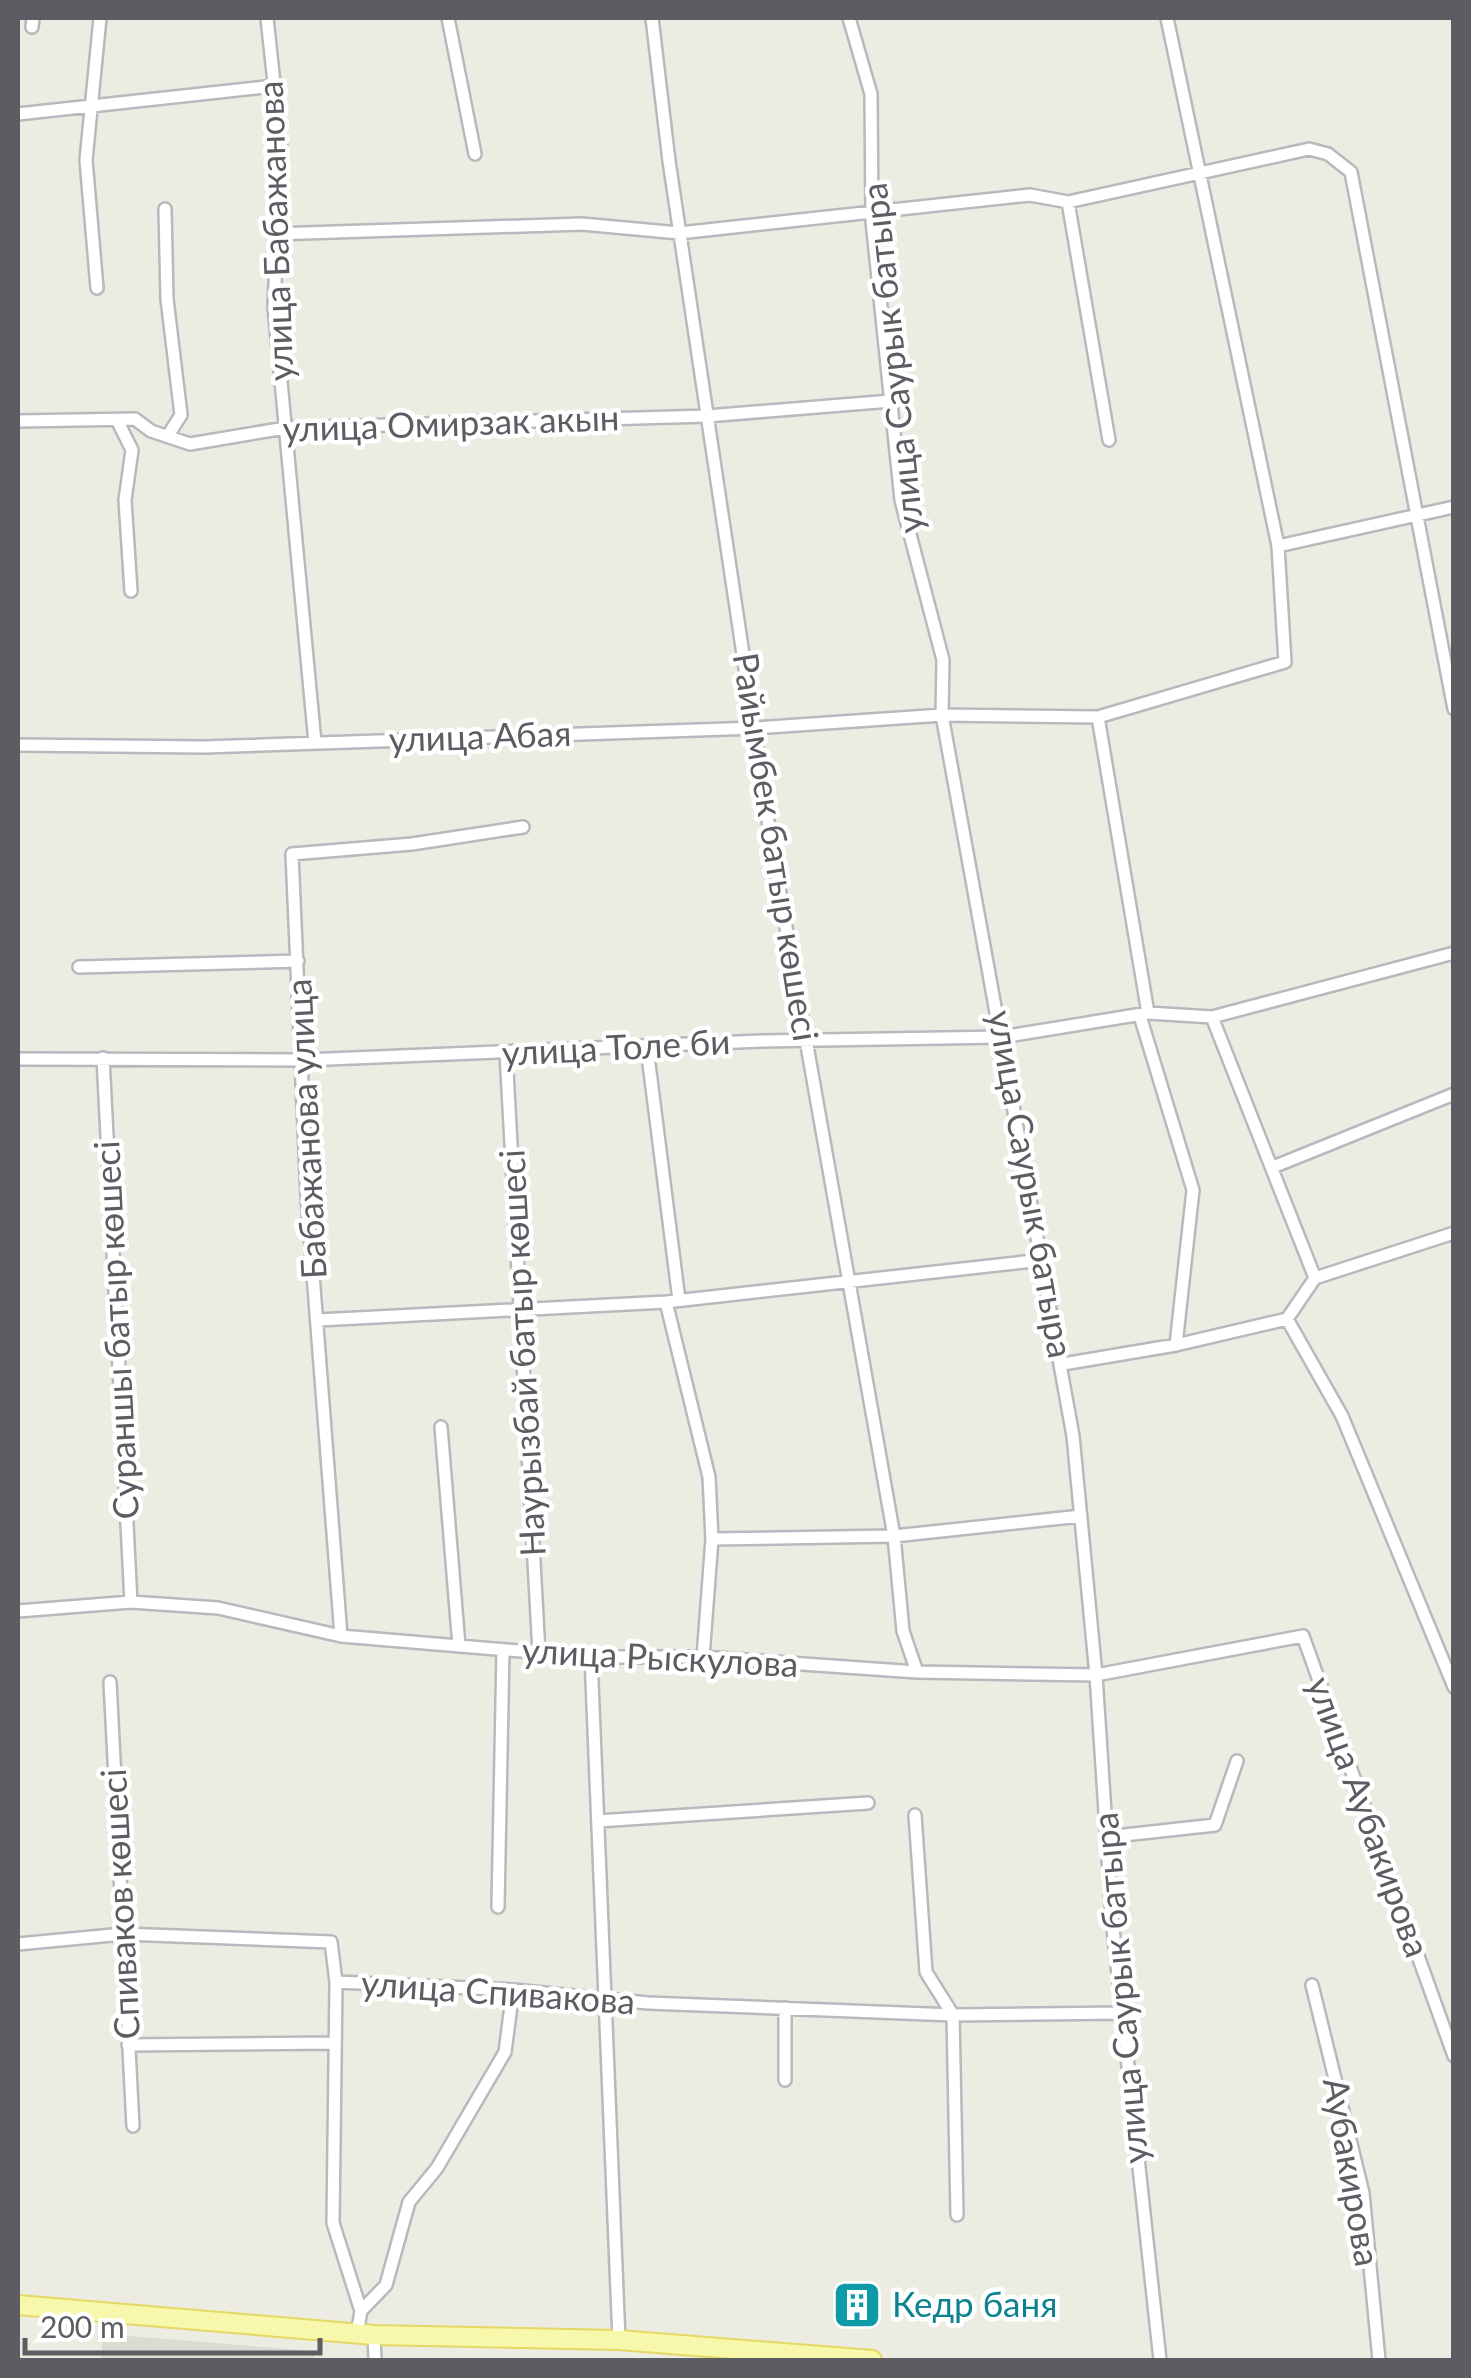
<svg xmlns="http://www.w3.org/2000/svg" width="1471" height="2378" font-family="Lato,sans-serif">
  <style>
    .education { fill: #dcdbd1 }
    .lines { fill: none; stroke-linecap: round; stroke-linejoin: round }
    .street-casing { stroke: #b8b9be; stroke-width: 16 }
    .primary-casing { stroke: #e5d863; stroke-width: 22 }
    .street { stroke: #fff; stroke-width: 11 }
    .primary { stroke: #f7f8ac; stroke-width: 18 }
    .labels { text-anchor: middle; stroke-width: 9; stroke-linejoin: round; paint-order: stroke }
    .street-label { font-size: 35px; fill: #5b5d62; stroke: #fff }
    .culture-label { font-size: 35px; fill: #0d838f; stroke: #fff; text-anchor: start }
  </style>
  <rect width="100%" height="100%" fill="#edece3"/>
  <path class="education" d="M103,2334L314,2351V2360H101Z"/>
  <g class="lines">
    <g class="street-casing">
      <path id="street" d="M267,18L281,148L274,307L315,743
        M448,18L475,154
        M652,18L669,161L773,854L894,1536L903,1631L917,1672
        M849,18L871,94L872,221L901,500L943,660L942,715L1073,1436L1096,1675L1112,1919L1160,2360
        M1167,18L1278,546
        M32,27L33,18
        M18,114L274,86
        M1068,202L1109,440
        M165,209L167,299L181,415L169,434
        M274,234L582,224L679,233L1030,195L1068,202L1309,149L1328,154L1351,172L1454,709
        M97,288L86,160L100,18
        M117,420L132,450L125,500L131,591
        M18,421L135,419L151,431L190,444L285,428L707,416L891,401
        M1098,717L1148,1013
        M18,745L204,747L756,728L942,715L1098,717L1285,662L1278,546L1454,507
        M79,967L298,961
        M1140,1016L1193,1190L1176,1345
        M1212,1017L1315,1278
        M647,1048L679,1300
        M506,1053L539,1653
        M103,1058L131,1602
        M18,1059L304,1060L762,1041L1002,1037L1148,1013L1212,1017L1454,953
        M1273,1167L1454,1094
        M666,1302L709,1477L712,1539L703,1657
        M1287,1319L1342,1416L1454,1687
        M318,1320L666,1302L1042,1260
        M1063,1364L1176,1345L1287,1319L1315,1278L1454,1233
        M441,1427L459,1646
        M712,1539L894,1536L1081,1516
        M18,1611L131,1602L218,1608L341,1636L591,1657H703L917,1672L1096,1675L1303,1636L1454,2056
        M341,1636L307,1197L292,854L412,844L523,827
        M591,1657L619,2340
        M110,1682L133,2126
        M915,1815L926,1972L953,2015L1122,2013
        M598,1821L868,1803
        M1106,1837L1215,1825L1237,1761
        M498,1907L503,1650
        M18,1944L123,1934L331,1942L336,1982L513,1990L648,2003L953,2015L957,2215
        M336,1982L333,2223L361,2311
        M1312,1985L1363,2193L1379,2360
        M128,2045L334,2043
        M785,2080V2008
        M357,2334L361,2311L386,2285L409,2202L437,2168L505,2052L513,1990
        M374,2335L375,2360"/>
    </g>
    <g class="primary-casing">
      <path id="primary" d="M18,2305L374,2335L619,2340L872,2360"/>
    </g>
    <use href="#street" class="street"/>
    <use href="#primary" class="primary"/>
  </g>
  <defs>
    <g id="building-square" transform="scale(2.5)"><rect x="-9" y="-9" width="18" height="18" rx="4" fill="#0f9aa8" stroke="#fff"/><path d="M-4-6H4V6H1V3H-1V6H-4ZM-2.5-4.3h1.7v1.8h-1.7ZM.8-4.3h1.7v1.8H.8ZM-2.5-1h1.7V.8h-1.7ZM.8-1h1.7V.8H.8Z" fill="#fff"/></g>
  </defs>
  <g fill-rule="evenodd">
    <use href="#building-square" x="857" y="2305"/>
  </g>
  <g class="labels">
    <g class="street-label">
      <text transform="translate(276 231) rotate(-92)" y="12">улица Бабажанова</text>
      <text transform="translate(893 358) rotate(-96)" y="12">улица Саурык батыра</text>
      <text transform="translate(451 424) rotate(-2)" y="12">улица Омирзак акын</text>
      <text transform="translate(480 737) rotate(-2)" y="12">улица Абая</text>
      <text transform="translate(775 847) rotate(81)" y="12">Райымбек батыр көшесі</text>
      <text transform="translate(616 1048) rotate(-3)" y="12">улица Толе би</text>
      <text transform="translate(307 1129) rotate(-93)" y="12">Бабажанова улица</text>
      <text transform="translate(1030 1184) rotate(80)" y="12">улица Саурык батыра</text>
      <text transform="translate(117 1330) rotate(-93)" y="12">Сураншы батыр көшесі</text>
      <text transform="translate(523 1353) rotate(-93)" y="12">Наурызбай батыр көшесі</text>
      <text transform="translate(660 1658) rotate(3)" y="12">улица Рыскулова</text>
      <text transform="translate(1368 1817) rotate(70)" y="12">улица Аубакирова</text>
      <text transform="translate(121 1904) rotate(-93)" y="12">Спиваков көшесі</text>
      <text transform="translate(1121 1988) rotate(-95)" y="12">улица Саурык батыра</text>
      <text transform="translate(498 1993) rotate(4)" y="12">улица Спивакова</text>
      <text transform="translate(1351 2172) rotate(80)" y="12">Аубакирова</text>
    </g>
    <g class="culture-label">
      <text x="892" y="2317">Кедр баня</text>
    </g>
  </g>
  <rect width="1471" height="2378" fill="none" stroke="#5b5d62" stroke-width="40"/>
  <path d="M25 2338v15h295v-15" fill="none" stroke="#5b5d62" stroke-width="5"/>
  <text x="40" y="2338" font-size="30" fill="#5b5d62" stroke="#ffffff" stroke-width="8" paint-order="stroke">200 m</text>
</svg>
